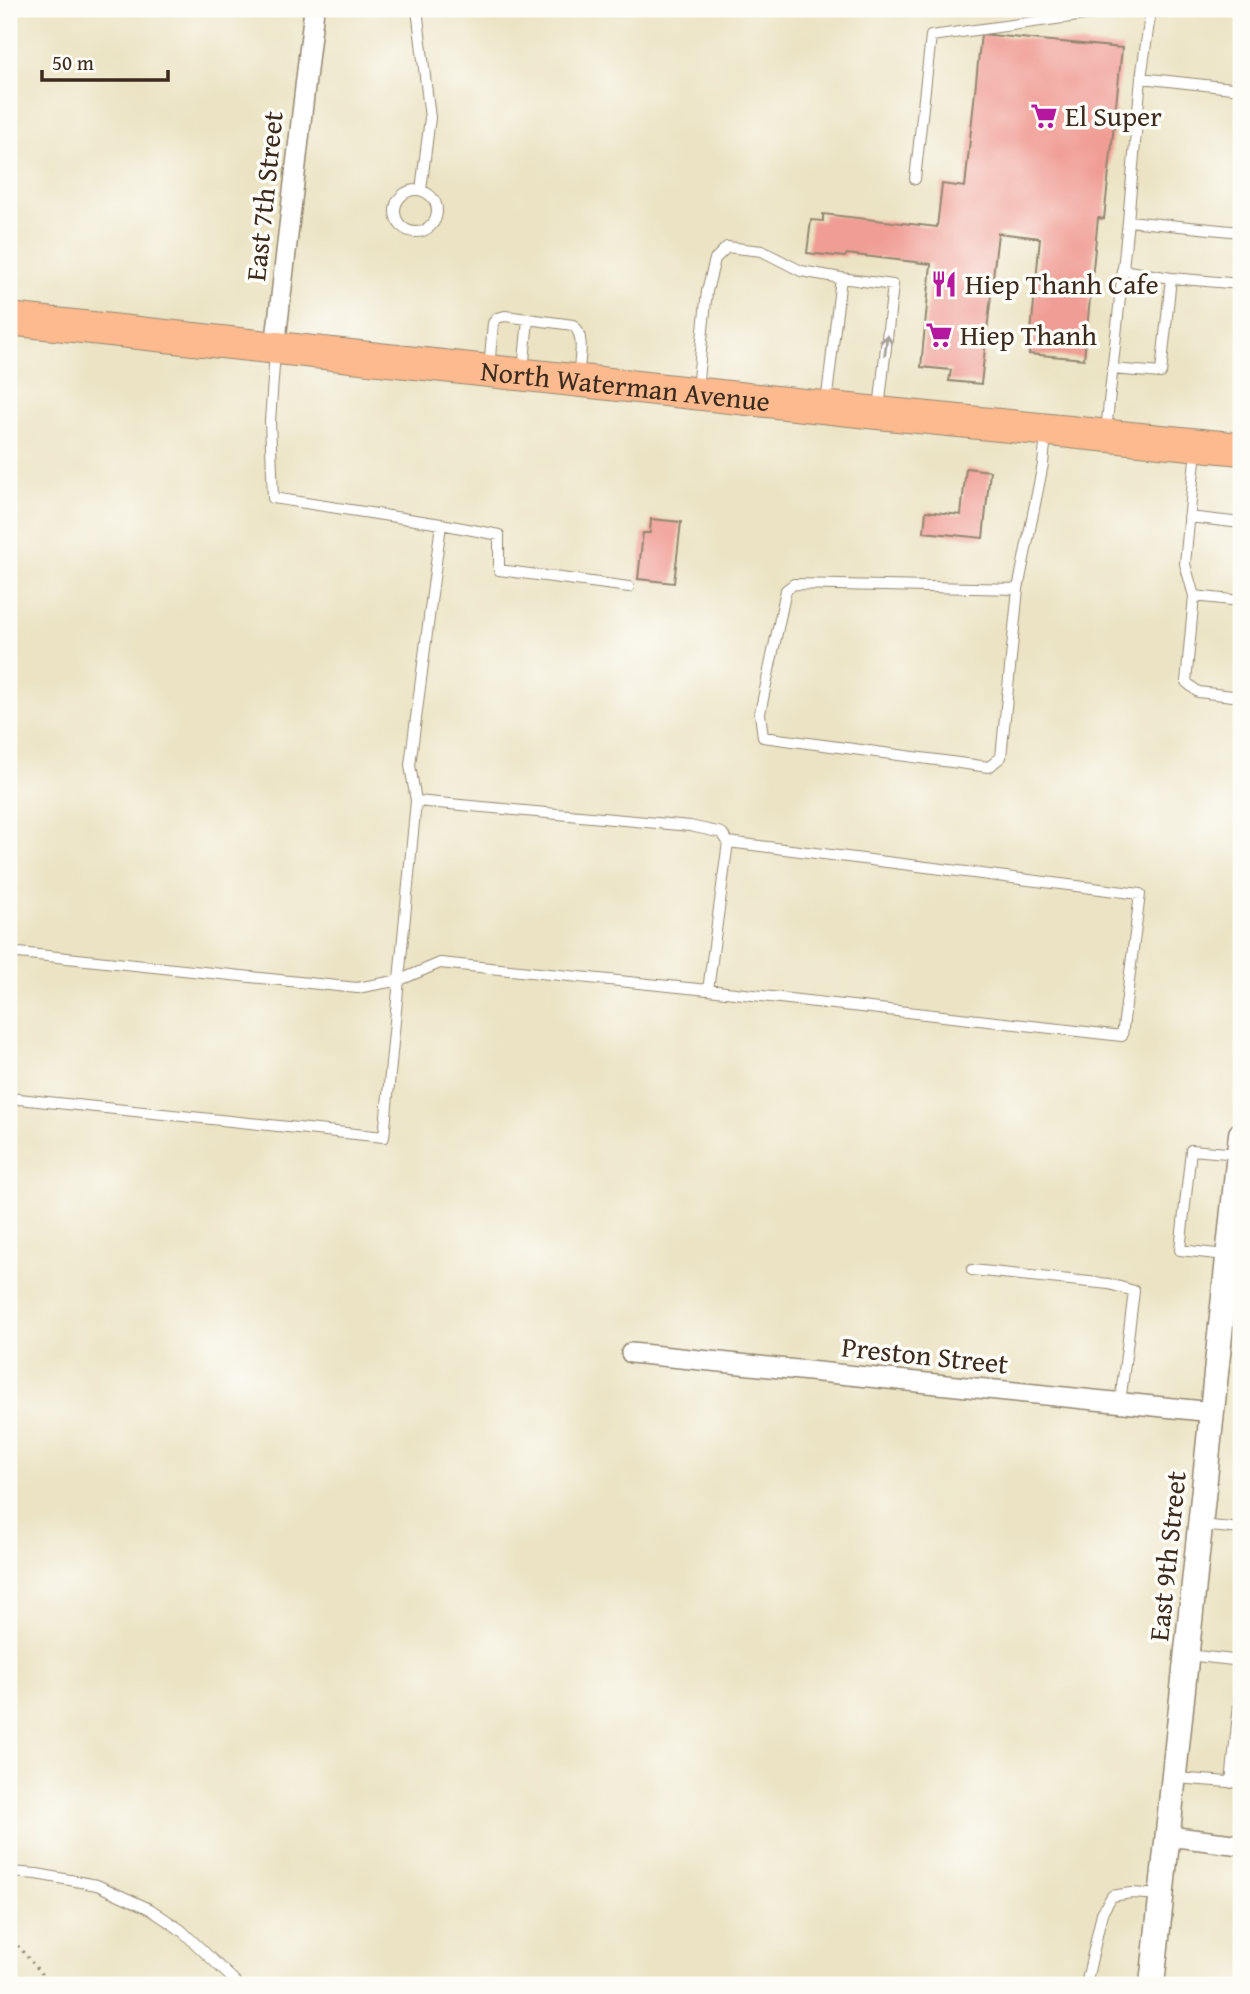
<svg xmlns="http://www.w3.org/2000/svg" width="1250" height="1994" font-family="'Gentium Book Plus',serif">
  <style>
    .building { fill: #f09e95 }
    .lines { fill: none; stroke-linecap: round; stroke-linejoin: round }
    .service-casing { stroke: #938670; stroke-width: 12 }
    .minor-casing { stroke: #938670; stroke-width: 22 }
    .tertiary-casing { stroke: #938670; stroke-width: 27 }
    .primary-casing { stroke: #938670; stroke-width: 34 }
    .path { stroke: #938670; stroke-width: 2.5; stroke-dasharray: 2 5; stroke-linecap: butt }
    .service { stroke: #fff; stroke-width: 10 }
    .minor { stroke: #fff; stroke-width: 19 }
    .tertiary { stroke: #fff; stroke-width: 24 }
    .primary { stroke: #fcba8e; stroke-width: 32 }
    .oneway { stroke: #a79f9a }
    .labels { text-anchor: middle; stroke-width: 7; stroke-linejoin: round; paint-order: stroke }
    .poi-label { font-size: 28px; fill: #3b2a1e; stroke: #fdfcf7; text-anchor: start }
    .street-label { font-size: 28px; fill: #3b2a1e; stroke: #fdfcf7 }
  </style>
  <rect width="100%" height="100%" fill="#fdfcf7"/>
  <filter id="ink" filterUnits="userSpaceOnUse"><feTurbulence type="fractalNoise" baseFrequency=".0143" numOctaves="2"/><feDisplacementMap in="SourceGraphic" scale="14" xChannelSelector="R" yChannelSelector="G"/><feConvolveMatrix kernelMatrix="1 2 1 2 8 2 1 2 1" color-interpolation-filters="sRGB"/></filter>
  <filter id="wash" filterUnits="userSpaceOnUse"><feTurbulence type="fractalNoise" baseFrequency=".00686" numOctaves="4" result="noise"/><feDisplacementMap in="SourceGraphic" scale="28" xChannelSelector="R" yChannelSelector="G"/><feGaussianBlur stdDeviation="1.57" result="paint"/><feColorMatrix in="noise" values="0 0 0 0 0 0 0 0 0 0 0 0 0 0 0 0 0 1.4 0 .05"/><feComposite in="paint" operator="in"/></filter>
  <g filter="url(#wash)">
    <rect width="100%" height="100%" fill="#ebe3c3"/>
    <g id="blocks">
      <path class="building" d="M981,34L1122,48L1104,219L1098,218L1084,359L1029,354L1040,238L998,233L981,384L949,381L951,370L921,367L931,264L847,254L845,257L807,253L811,220L823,221V214L937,227L942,184L965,187Z
        M966,468L990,471L983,538L924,532L926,511L961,515Z
        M651,519L681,522L674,583L638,579L643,533H650Z"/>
    </g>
  </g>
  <g filter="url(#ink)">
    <use href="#blocks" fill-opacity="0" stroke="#938670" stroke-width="2"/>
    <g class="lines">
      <g class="service-casing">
        <path id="service" d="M417,9L430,118L421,190
          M1141,78L1151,9
          M915,179L931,36L1130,9
          M395 211a21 21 0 1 1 42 0a21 21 0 1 1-42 0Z
          M1128,221L1141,78L1241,89
          M1122,270L1171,278
          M275,352L270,421L273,498L441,524L499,535V570L629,587
          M489,369L493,323L497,318L505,316L573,325C586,336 579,361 578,377
          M1112,369L1161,373L1171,278L1241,284
          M523,371L528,319
          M697,389L707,291L715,259L727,247L762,251L801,271L841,278
          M826,404L841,278L893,285L879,409
          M1106,431L1128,221L1241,232
          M1196,449L1185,564L1194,596L1186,682L1198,692L1241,697
          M1189,517L1241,523
          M1018,589L794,584L786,590L760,713L763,737L989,767L1001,757L1018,589L1043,464L1046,434
          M1194,596L1241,601
          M9,952L357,988L400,980L440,963L708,990L728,842L722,833L690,826L416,801
          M708,990L1122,1036L1140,894L728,842
          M9,1098L384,1137L416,801L410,765L441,524
          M1226,1255L1180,1250L1191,1150L1239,1154
          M972,1270L1109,1284L1134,1291L1120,1403
          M1201,1525L1241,1529
          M1187,1655L1233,1660L1238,1664L1241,1672
          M1176,1778L1241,1783
          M1231,1783L1241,1684
          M9,1872L37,1874L97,1885L150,1909L181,1930L239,1985
          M1086,1985L1102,1913L1112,1896L1131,1893L1161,1895"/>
      </g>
      <g class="minor-casing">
        <path id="minor" d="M275,348L314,9
          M631,1353L1213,1412
          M1168,1836L1241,1845"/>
      </g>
      <g class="tertiary-casing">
        <path id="tertiary" d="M1152,1985L1241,1134"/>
      </g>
      <g class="primary-casing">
        <g id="primary">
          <path id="s1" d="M9,319L878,413L1241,449"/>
        </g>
      </g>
      <path class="path" d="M9,1935L51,1985"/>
      <use href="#service" class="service"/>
      <use href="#minor" class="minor"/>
      <use href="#tertiary" class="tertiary"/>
      <use href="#primary" class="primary"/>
    </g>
    <defs><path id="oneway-shaft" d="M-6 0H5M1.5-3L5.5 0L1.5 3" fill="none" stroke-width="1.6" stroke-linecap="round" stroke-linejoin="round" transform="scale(1.75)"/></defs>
    <use class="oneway" href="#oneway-shaft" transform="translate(886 345) rotate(-83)"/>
  </g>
  <defs>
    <g id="supermarket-bare" transform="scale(2.1)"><path d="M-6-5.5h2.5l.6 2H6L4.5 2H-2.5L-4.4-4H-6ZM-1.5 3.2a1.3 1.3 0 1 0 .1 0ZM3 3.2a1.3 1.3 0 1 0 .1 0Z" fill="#b5179e" stroke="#fdfcf7" stroke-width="2.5" paint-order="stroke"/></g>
    <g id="restaurant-bare" transform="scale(2.1)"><path d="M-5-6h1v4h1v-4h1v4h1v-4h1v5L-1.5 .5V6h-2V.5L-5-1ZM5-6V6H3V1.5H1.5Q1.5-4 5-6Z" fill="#b5179e" stroke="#fdfcf7" stroke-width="2.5" paint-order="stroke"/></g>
  </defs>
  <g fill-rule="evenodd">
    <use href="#supermarket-bare" x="1044" y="116"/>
    <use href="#restaurant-bare" x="944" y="284"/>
    <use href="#supermarket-bare" x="939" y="335"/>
  </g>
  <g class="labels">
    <g class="poi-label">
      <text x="1065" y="126">El Super</text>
      <text x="965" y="294">Hiep Thanh Cafe</text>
      <text x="960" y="345">Hiep Thanh</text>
    </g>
    <g class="street-label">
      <text transform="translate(264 196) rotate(-84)" y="10">East 7th Street</text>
      <text dy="10" stroke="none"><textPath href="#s1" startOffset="620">North Waterman Avenue</textPath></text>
      <text transform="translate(925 1355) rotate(6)" y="10">Preston Street</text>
      <text transform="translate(1167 1556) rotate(-84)" y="10">East 9th Street</text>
    </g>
  </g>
  <rect width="1250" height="1994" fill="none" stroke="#fdfcf7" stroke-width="35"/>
  <path d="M42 70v10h126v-10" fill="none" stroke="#3b2a1e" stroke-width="3.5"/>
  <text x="52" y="70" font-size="21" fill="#3b2a1e" stroke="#fdfcf7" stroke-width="5" paint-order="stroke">50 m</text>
</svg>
